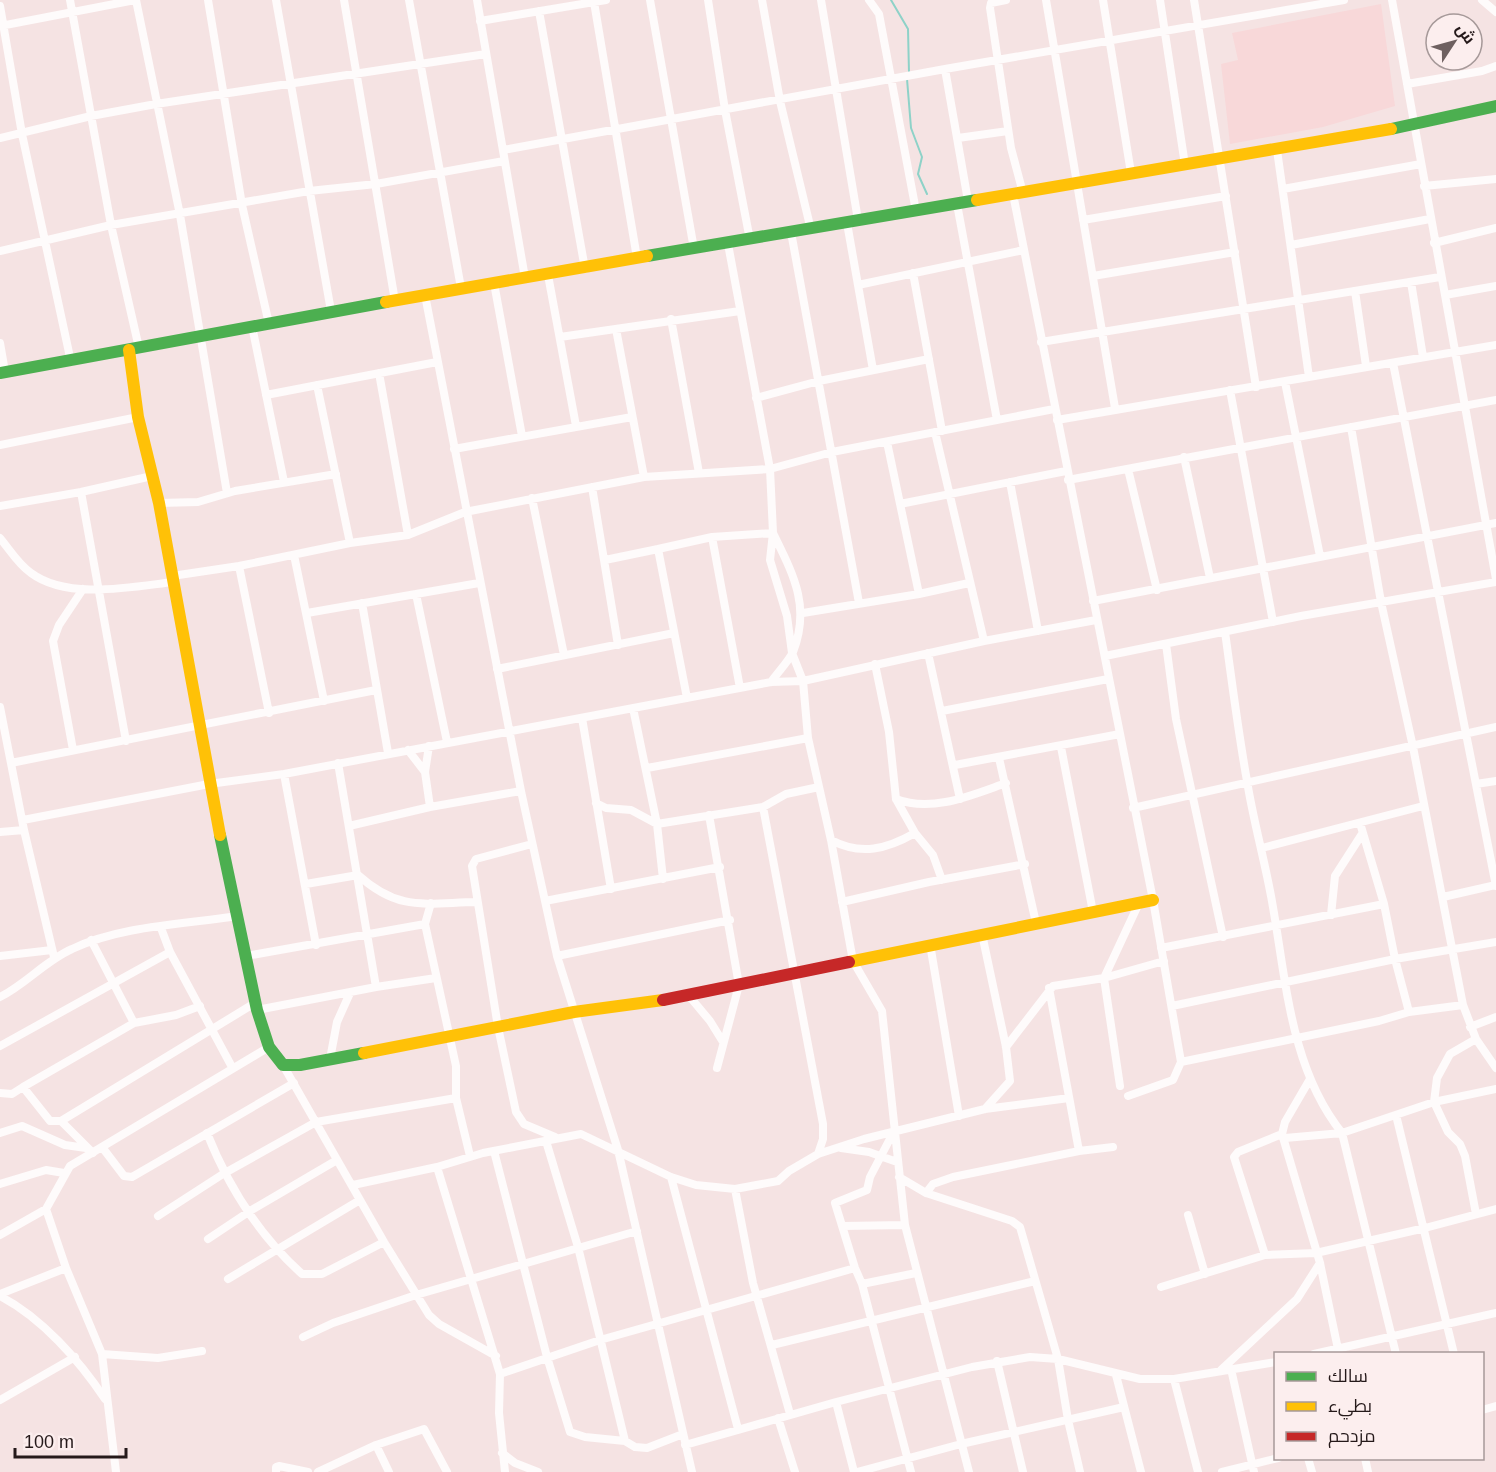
<svg xmlns="http://www.w3.org/2000/svg" width="1496" height="1472" font-family="Helvetica,Cairo,sans-serif">
  <style>
    .built { fill: #f8d8d9 }
    .lines { fill: none; stroke-linecap: round; stroke-linejoin: round }
    .stream { stroke: #8ed2c8; stroke-width: 2 }
    .street { stroke: #fefbfb; stroke-width: 8 }
    .fast { stroke: #4caf50; stroke-width: 12 }
    .slow { stroke: #ffc107; stroke-width: 12 }
    .jam { stroke: #c62828; stroke-width: 12 }
  </style>
  <rect width="100%" height="100%" fill="#f5e3e3"/>
  <path class="built" d="M1381,4L1395,106L1323,127L1230,144L1221,64L1238,60L1232,33Z"/>
  <g class="lines">
    <path class="stream" d="M891,0L908,29L909,73
      M907,79L911,128L922,157L918,174L927,194"/>
    <path class="street" d="M70,0L111,225L139,348
      M136,0L180,215L227,493
      M208,0L242,205L269,324
      M276,0L331,311
      M344,0L395,301
      M409,0L461,288
      M477,0L525,278
      M650,0L694,249
      M708,0L725,110L750,240
      M762,0L780,101L811,230
      M821,0L858,220
      M869,0L879,14L916,211
      M1006,0L991,3L990,8L1011,148L1023,193
      M1046,0L1115,408
      M1103,0L1131,173
      M1160,0L1185,165
      M1194,0L1256,387
      M1392,0L1496,579
      M1482,0L1496,12
      M594,2L637,258
      M0,6L22,134L71,362
      M539,11L585,269
      M480,21L606,0
      M0,26L135,0
      M945,69L968,201
      M1407,84L1482,71L1496,66
      M0,138L91,116L156,104L486,54
      M958,138L1008,131
      M503,150L945,69L1344,0
      M1277,150L1309,377
      M1424,186L1496,179
      M1283,189L1421,164
      M1013,194L1153,900L1181,1062L1173,1080L1128,1096
      M957,204L997,420
      M1083,220L1226,196
      M847,223L873,370
      M791,232L859,603
      M1434,243L1496,228
      M728,244L770,469L773,533L770,560L787,616L792,653L803,681L808,738L831,840L853,961L882,1011L905,1225L969,1472
      M1291,245L1430,219
      M0,251L111,225L309,191L376,184L504,161
      M913,273L942,431
      M548,275L576,426
      M1093,276L1235,252
      M1411,282L1423,357
      M494,283L522,436
      M858,285L1024,250
      M1355,291L1366,366
      M425,295L521,791L557,956L618,1150L692,1472
      M1445,295L1496,286
      M671,319L699,473
      M252,326L284,482
      M616,329L644,477
      M560,337L740,311
      M1041,342L1440,277
      M0,343L5,372
      M1393,363L1496,886
      M379,373L408,535
      M1285,382L1320,556
      M317,385L350,543
      M1230,390L1273,622
      M266,395L437,362
      M756,398L819,381L929,359
      M1057,420L1496,345
      M1351,427L1381,602L1413,747L1463,1005L1476,1039L1496,1068
      M935,432L984,641
      M887,442L919,594
      M0,445L138,417
      M454,449L632,417
      M1184,457L1210,578
      M1128,469L1157,590
      M1068,480L1496,400
      M1010,482L1038,631
      M592,487L618,645
      M81,492L126,741
      M532,498L564,655
      M159,503L198,502L235,491L336,474
      M900,504L1066,471
      M0,506L81,492L152,476
      M712,537L740,688
      M0,538C10,550 18,564 31,573C67,600 131,587 173,582
      M658,549L712,537L773,533C793,574 811,606 793,652C788,662 778,672 771,682
      M294,555L324,701
      M605,560L658,549L687,698
      M239,566L269,713
      M172,576L239,566L350,543L408,535L465,512L644,477L770,469L832,452L1054,409
      M416,594L447,742
      M1093,601L1496,523
      M362,603L388,753
      M307,613L479,583
      M803,613L919,594L969,583
      M1225,632C1232,682 1238,731 1247,781C1253,819 1264,858 1271,896C1286,976 1289,1067 1342,1133L1396,1354
      M1166,644L1176,719L1223,937
      M928,653L960,799
      M1105,656L1301,616L1496,582
      M875,664L889,732L896,799L915,833L933,855L942,880
      M497,669L674,633
      M0,707L24,830L54,957
      M633,708L657,824L663,879
      M942,711L1108,679
      M582,718L611,889
      M429,746L425,772L430,807
      M1061,747L1093,912
      M73,750L53,641L59,625L83,589
      M408,750L425,772
      M999,758L1036,923
      M11,763L376,690
      M338,763L376,987
      M955,765L1120,734
      M647,768L808,738
      M284,774L316,945
      M1476,784L1496,781
      M896,799C932,813 972,795 1006,783
      M596,803L606,808L631,810L657,824L763,807L786,794L819,787
      M763,807L823,1124V1139L818,1154
      M1133,808L1496,727
      M709,815L739,985L717,1068
      M23,820L209,784L284,774L771,682L803,681L984,641L1096,620
      M1360,823L1384,904L1395,959L1409,1012
      M349,826L430,807L521,791
      M0,832L24,830
      M831,840C861,856 887,849 915,833
      M532,844L476,859L472,866L498,1027L516,1112L524,1124L555,1137
      M1262,848L1423,806
      M306,884L358,875C399,912 425,903 476,902
      M1443,897L1496,885
      M545,901L720,867
      M842,902L929,882L1025,864
      M431,903L425,924L456,1066V1098L470,1156
      M1331,915L1335,876L1362,834
      M161,928L170,952L232,1067
      M982,934L1006,1047L1010,1081L985,1109
      M930,944L959,1116
      M1161,948L1384,904
      M0,956L52,950
      M246,956L425,924
      M557,956L730,920
      M1049,988L1079,1151
      M0,997C26,984 45,961 72,949C119,926 185,924 238,916
      M690,997L710,1021L723,1042
      M1172,1006L1395,959L1496,942
      M257,1010L376,987L436,978
      M134,1023L176,1015L200,1006
      M1470,1027L1496,1017
      M0,1046L170,952
      M1006,1047L1053,986L1104,978L1164,961
      M330,1059L337,1022L350,993
      M1181,1062L1379,1021L1409,1012L1463,1005
      M283,1065L384,1242L429,1315L439,1324L496,1356
      M1310,1079L1285,1122L1282,1134L1320,1263L1339,1354
      M1120,1086L1104,978L1139,903
      M23,1087L134,1023L91,940
      M0,1093L12,1094L23,1087L50,1121H61L93,1153
      M1396,1115L1454,1354
      M61,1121L255,1003
      M0,1133L22,1126L65,1145L86,1148
      M207,1133C228,1186 260,1236 302,1274H322L384,1242
      M893,1133L870,1177L867,1190L835,1203L855,1268L862,1284L911,1472
      M1285,1138L1342,1133L1434,1102L1496,1089
      M546,1141L578,1247L625,1441
      M102,1147L124,1176L132,1177L294,1083
      M841,1148L869,1152L897,1162
      M494,1151L547,1357L570,1432L585,1437L625,1441L635,1447L647,1448L683,1434
      M437,1167L500,1374L499,1413L505,1472
      M671,1177L738,1429
      M899,1177L926,1193L1012,1221L1020,1227L1058,1359L1068,1420L1080,1472
      M0,1184L46,1170L64,1173
      M353,1185L437,1167L483,1153L581,1134L671,1177L696,1185L735,1189L778,1181L789,1171L818,1154L864,1139L985,1109L1069,1098
      M735,1189L753,1283L790,1414
      M926,1193L933,1184L953,1177L1079,1151L1113,1147
      M1476,1214L1465,1156L1460,1144L1448,1132L1434,1102L1437,1078L1450,1054L1476,1039
      M1188,1215L1205,1274
      M158,1216L223,1174L316,1122L456,1098
      M843,1226L905,1225
      M0,1235L46,1209
      M208,1239L250,1211L337,1160
      M1265,1255L1234,1157L1238,1152L1282,1134
      M228,1279L360,1200
      M862,1284L916,1273
      M1161,1287L1265,1255L1316,1253L1425,1228L1496,1209
      M0,1294L66,1268
      M0,1296C42,1318 79,1360 105,1399
      M303,1337L333,1323L416,1295L637,1231
      M772,1345L1035,1281
      M102,1354L158,1358L202,1351
      M1314,1354L1496,1313
      M997,1361L1023,1472
      M1231,1369L1254,1472
      M1221,1370L1297,1299L1320,1263
      M500,1374L600,1340L855,1268
      M1116,1375L1141,1472
      M1174,1379L1198,1472
      M0,1400L75,1357
      M836,1402L854,1472
      M1482,1410L1496,1406
      M778,1418L795,1472
      M376,1445L389,1472
      M685,1445L836,1402L972,1367L1030,1357L1058,1359L1140,1379H1174L1276,1362
      M502,1453L515,1463L538,1472
      M1308,1458L1312,1472
      M1365,1458L1368,1472
      M116,1472L102,1354L66,1268L46,1209L70,1166L269,1047
      M276,1472V1467L279,1466L308,1472
      M318,1472L376,1445L424,1429L447,1472
      M857,1472L961,1444L1124,1407
      M1222,1472L1278,1458"/>
    <path class="fast" d="M1391,129L1496,106
      M647,256L977,200
      M0,373L386,302
      M220,835L257,1010L269,1047L283,1065H300L364,1053"/>
    <path class="slow" d="M977,200L1391,129
      M386,302L647,256
      M129,350L138,417L159,503L220,835
      M849,962L1153,900
      M364,1053L574,1012L663,1000"/>
    <path class="jam" d="M663,1000L849,962"/>
  </g>
  <rect x="1274" y="1352" width="210" height="108" fill="#fceeee" stroke="#a69999" stroke-width="1.5"/>
  <rect x="1286" y="1372" width="30" height="9" fill="#4caf50" stroke="#a69999" stroke-width="1.5"/>
  <text x="1328" y="1382" font-size="18" fill="#25191a">سالك</text>
  <rect x="1286" y="1402" width="30" height="9" fill="#ffc107" stroke="#a69999" stroke-width="1.5"/>
  <text x="1328" y="1412" font-size="18" fill="#25191a">بطيء</text>
  <rect x="1286" y="1432" width="30" height="9" fill="#c62828" stroke="#a69999" stroke-width="1.5"/>
  <text x="1328" y="1442" font-size="18" fill="#25191a">مزدحم</text>
  <g transform="translate(1454 42) rotate(54)"><circle r="28" fill="#fceeee" stroke="#a69999" stroke-width="1.5"/>
  <path d="M0-4.5L10 22L0 15L-10 22Z" fill="#6e6060"/>
  <text y="-9" font-size="16" font-weight="bold" text-anchor="middle" fill="#25191a">ش</text>
  </g>
  <path d="M15 1448v9h111v-9" fill="none" stroke="#25191a" stroke-width="3"/>
  <text x="24" y="1448" font-size="18" fill="#25191a" stroke="#fceeee" stroke-width="4.5" paint-order="stroke">100 m</text>
</svg>
